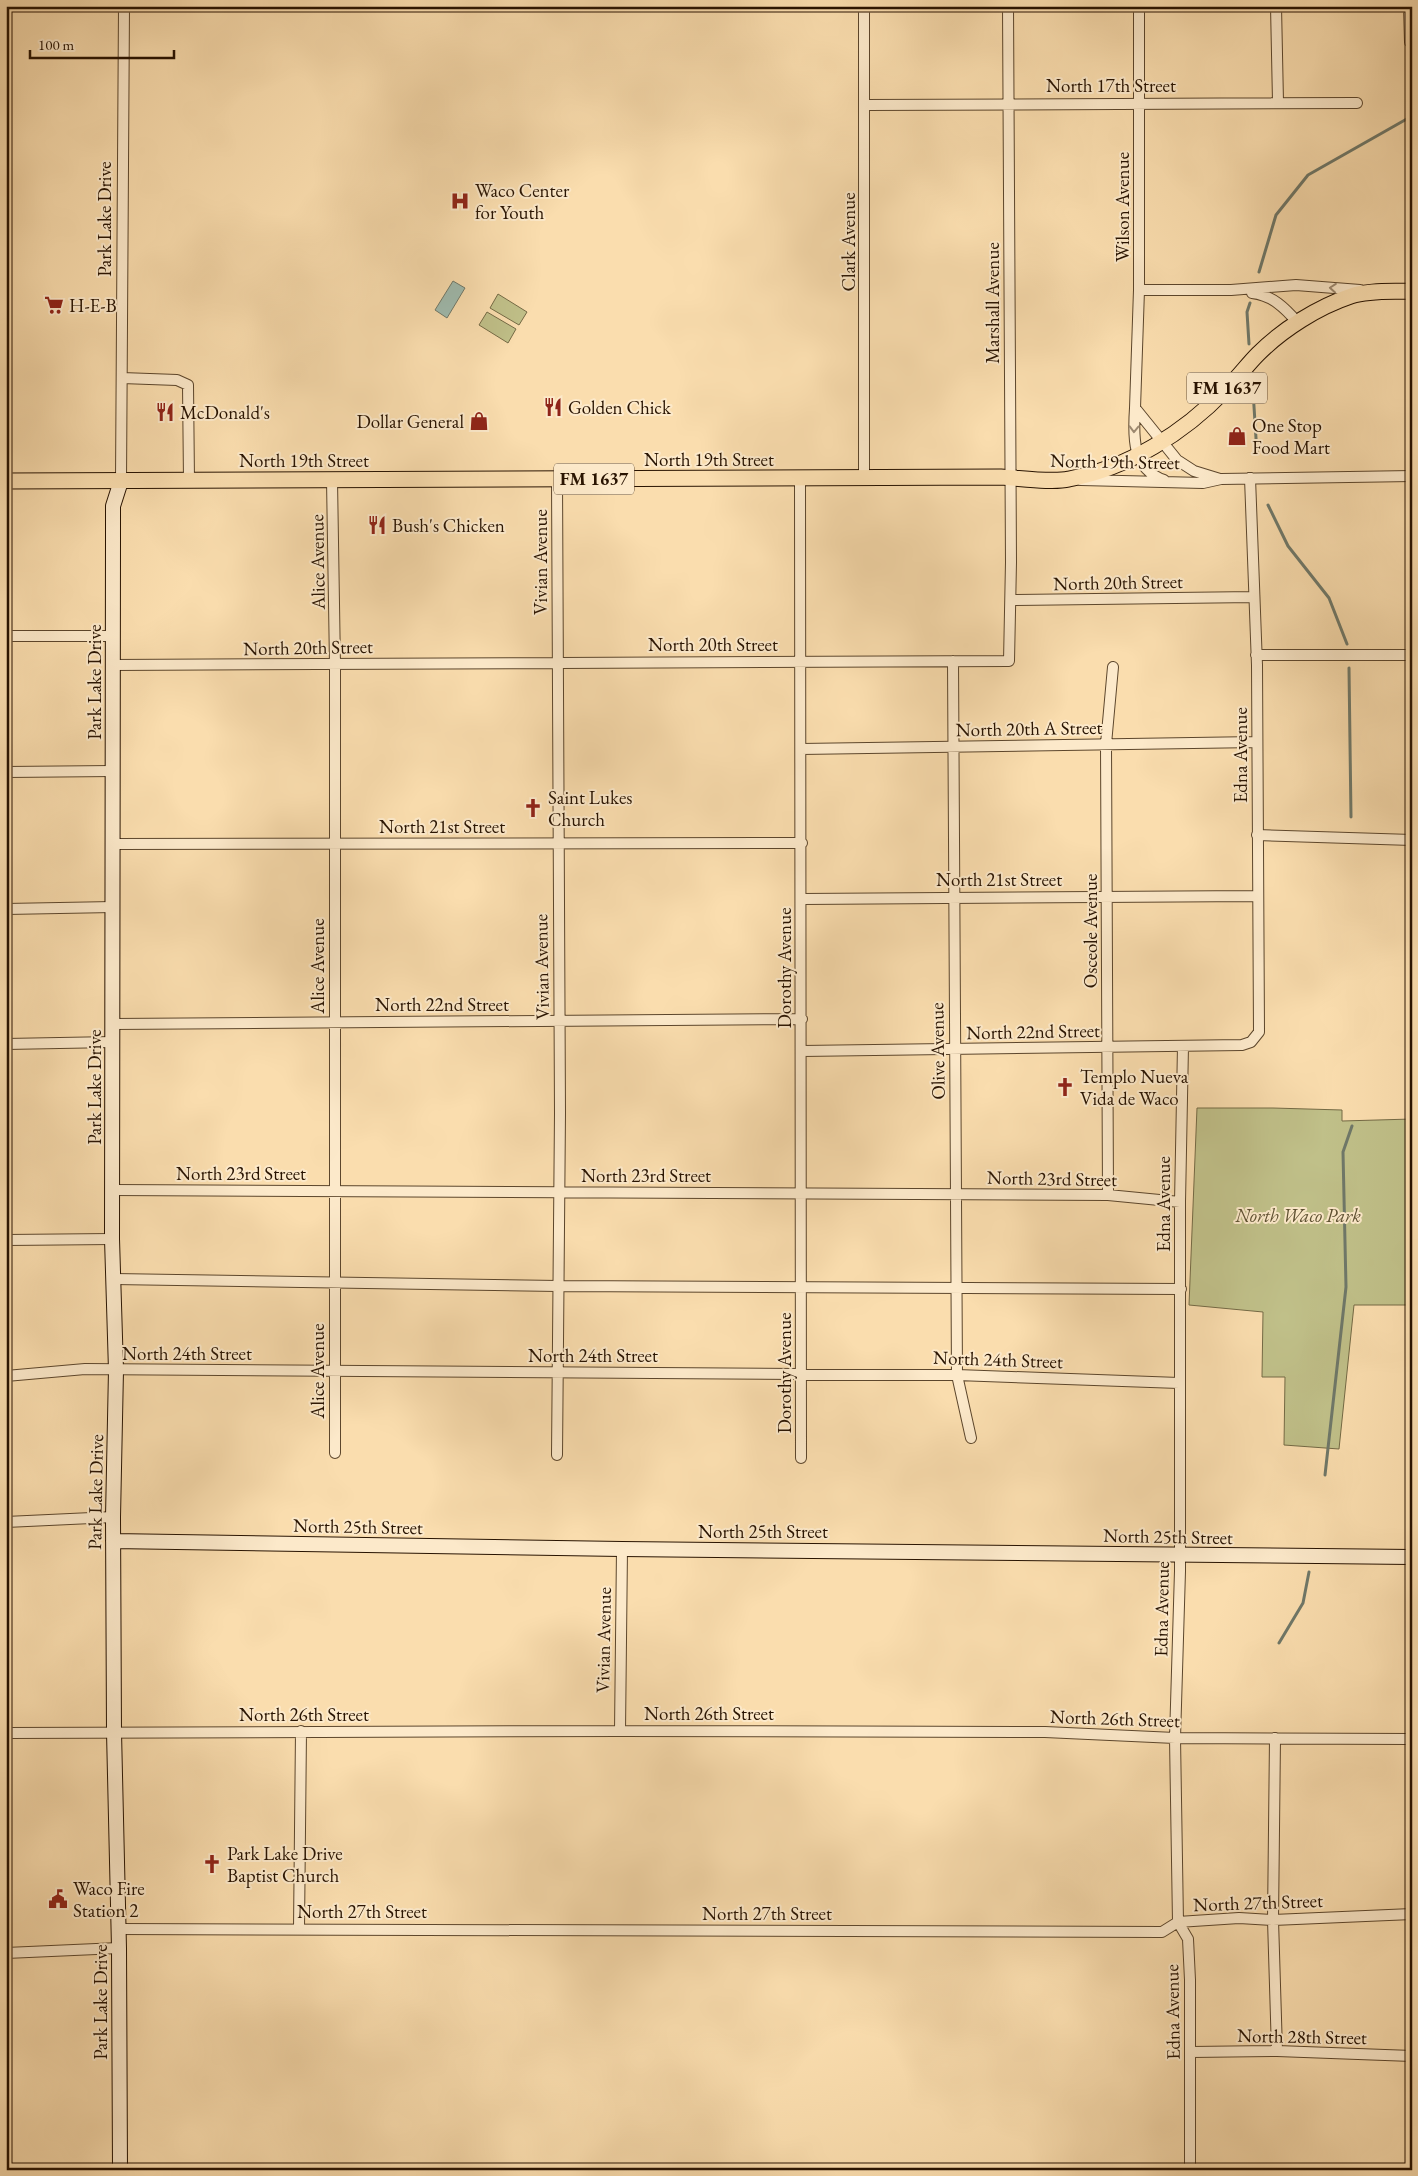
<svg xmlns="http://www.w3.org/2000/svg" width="1418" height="2176" font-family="'EB Garamond',serif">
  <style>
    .green { fill: #c0c089; stroke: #746a45 }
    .water { fill: #9fbbaf; stroke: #6f7869 }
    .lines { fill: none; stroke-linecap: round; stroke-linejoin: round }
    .stream { stroke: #6f7869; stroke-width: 3 }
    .street-casing { stroke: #5c462c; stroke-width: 12 }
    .secondary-casing { stroke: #281301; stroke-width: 16 }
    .primary-casing { stroke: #281301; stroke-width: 17 }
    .street { stroke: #fce9ca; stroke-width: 10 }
    .secondary { stroke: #fce9ca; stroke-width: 14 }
    .primary { stroke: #faddae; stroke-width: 15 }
    .oneway { stroke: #9d8970 }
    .labels { text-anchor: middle; stroke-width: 4; stroke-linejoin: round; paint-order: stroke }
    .shield { fill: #fce9ca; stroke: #68533d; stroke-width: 1 }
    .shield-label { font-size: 18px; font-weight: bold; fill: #281301 }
    .street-label { font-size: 19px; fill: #281301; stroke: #fce9ca }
    .poi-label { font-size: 19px; fill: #281301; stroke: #fce9ca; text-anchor: start }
    .park-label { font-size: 19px; font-style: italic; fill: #5d5031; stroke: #fce9ca }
  </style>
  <rect width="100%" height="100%" fill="#faddae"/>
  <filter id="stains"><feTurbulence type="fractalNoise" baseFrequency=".004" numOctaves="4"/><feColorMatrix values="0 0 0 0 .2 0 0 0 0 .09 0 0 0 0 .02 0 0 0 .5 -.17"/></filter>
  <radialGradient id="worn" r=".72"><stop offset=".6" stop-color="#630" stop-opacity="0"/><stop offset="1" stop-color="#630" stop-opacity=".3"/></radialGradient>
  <path class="green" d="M498,294L527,312L519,325L490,308Z
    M487,312L516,329L508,343L479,325Z
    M1197,1108H1273L1342,1110V1121L1412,1119V1305H1354L1339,1449L1284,1445L1285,1377H1262L1263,1312L1189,1305Z"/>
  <path class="water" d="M453,281L465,288L447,318L435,310Z"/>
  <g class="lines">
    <path class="stream" d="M1259,272L1276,215L1308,175L1412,116
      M1249,344L1247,312L1250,303
      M1252,375L1257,454
      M1268,505L1288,546L1329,598L1347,644
      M1349,668L1351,817
      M1325,1475L1346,1287L1343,1152L1352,1126
      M1279,1643L1303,1603L1309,1572"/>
    <g class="street-casing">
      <path id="street" d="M864,6V478
        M1276,6L1278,102
        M1409,6L1410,42
        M865,105L1357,103
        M1139,290H1231L1296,285L1360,290
        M1252,293C1272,295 1285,308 1298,323
        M122,378L177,380L188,385L189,481
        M1135,408L1139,290V6
        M800,478L801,1458
        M332,480L335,665V1453
        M1081,480L1203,483L1221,479L1412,476
        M1164,480C1132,469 1133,437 1135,408L1177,460L1194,471L1220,479
        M121,481L124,6
        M1011,600L1254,597
        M6,636H113
        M1256,655H1412
        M953,661L957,1375L971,1438
        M113,665L1009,661L1011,562L1008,6
        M801,749L1257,742
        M6,772L113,771
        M1257,835L1412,840
        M113,844L802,843
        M802,899L1257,896
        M6,909L113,907
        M113,1024L802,1019
        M6,1044L113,1042
        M1183,1046L1180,1202V1571L1175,1738L1178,1922L1188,1939L1190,1980V2170
        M802,1051L1242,1045L1251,1042L1259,1032L1257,665L1250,478
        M113,1190L1108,1195L1180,1202
        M1108,1195L1106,744L1113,667
        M6,1240L112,1239
        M114,1279L558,1286L1181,1289
        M6,1376L85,1369L957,1375L1179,1383
        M557,1455L560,1113L557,479
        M6,1522L113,1517
        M620,1731L622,1549
        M6,1733L620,1731L1045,1732L1175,1738L1412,1739
        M1275,1738L1273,1920L1277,2051
        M118,1929L1162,1932L1178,1922L1239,1918L1273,1920L1412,1914
        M299,1929L301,1731
        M6,1953L119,1948
        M1191,2052L1277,2051L1412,2056"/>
    </g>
    <g class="secondary-casing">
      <path id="secondary" d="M113,1541L622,1549L1412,1557
        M120,2170L119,1948L114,1732L113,1517L116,1370L112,1239L113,537V506L121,481"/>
    </g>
    <g class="primary-casing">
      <path id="primary" d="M6,481L1001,477C1020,478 1052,483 1069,479C1128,468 1184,433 1225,390C1237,379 1247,365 1258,354C1283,329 1318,307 1351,296C1370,290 1392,292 1412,291"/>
    </g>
    <use href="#street" class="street"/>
    <use href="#secondary" class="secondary"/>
    <use href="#primary" class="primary"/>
  </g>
  <defs><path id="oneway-chevron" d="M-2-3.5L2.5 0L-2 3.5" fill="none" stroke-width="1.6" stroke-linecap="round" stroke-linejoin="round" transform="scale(1.25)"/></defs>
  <g class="oneway">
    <use href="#oneway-chevron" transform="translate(1333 288) rotate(-175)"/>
    <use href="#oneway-chevron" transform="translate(1134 429) rotate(91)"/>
  </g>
  <defs>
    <g id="hospital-bare" transform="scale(1.5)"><path d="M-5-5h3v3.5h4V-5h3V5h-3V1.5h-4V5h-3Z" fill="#8f2418" stroke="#fce9ca" stroke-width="2.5" paint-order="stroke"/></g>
    <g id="supermarket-bare" transform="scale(1.5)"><path d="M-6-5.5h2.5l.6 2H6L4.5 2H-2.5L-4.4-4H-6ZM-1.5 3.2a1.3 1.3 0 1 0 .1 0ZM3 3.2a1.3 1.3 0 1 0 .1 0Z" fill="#8f2418" stroke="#fce9ca" stroke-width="2.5" paint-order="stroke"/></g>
    <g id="restaurant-bare" transform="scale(1.5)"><path d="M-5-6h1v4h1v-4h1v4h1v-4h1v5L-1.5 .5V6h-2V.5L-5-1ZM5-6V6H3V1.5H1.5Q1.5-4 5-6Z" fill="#8f2418" stroke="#fce9ca" stroke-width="2.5" paint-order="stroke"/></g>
    <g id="shop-bare" transform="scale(1.5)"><path d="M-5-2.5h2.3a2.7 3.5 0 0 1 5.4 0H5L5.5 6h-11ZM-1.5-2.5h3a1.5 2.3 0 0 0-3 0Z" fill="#8f2418" stroke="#fce9ca" stroke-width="2.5" paint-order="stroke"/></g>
    <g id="church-bare" transform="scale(1.5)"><path d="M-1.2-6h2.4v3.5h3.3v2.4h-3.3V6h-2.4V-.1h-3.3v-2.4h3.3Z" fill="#8f2418" stroke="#fce9ca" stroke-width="2.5" paint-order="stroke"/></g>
    <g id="civic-bare" transform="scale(1.5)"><path d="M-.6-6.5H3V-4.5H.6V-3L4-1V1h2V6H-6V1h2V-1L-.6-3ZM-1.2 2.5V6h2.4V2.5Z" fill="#8f2418" stroke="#fce9ca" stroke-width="2.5" paint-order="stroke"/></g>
  </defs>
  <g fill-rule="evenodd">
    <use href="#hospital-bare" x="460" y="201"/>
    <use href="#supermarket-bare" x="54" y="305"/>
    <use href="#restaurant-bare" x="553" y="407"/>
    <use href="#restaurant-bare" x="165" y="412"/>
    <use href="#shop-bare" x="479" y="421"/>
    <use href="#shop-bare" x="1237" y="436"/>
    <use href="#restaurant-bare" x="377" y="525"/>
    <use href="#church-bare" x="533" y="808"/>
    <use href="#church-bare" x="1065" y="1087"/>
    <use href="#church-bare" x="212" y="1864"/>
    <use href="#civic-bare" x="58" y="1899"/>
  </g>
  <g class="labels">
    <g class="shield">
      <rect x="1187" y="372.5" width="80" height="31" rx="4"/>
      <rect x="554" y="463.5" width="80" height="31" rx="4"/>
    </g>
    <g class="shield-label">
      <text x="1227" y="394">FM 1637</text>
      <text x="594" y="485">FM 1637</text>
    </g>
    <g class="street-label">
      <text x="1111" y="92">North 17th Street</text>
      <text transform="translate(1122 207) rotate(-90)" y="7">Wilson Avenue</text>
      <text transform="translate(104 219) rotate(-90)" y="7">Park Lake Drive</text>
      <text transform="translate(848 242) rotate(-90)" y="7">Clark Avenue</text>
      <text transform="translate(992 303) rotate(-90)" y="7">Marshall Avenue</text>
      <text x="709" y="466">North 19th Street</text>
      <text x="304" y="467">North 19th Street</text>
      <text transform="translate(1115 461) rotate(1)" y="7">North 19th Street</text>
      <text transform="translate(317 562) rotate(-91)" y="7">Alice Avenue</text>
      <text transform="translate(540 562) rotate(-90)" y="7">Vivian Avenue</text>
      <text transform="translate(1118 582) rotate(-1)" y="7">North 20th Street</text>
      <text x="713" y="651">North 20th Street</text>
      <text transform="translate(308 647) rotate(-1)" y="7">North 20th Street</text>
      <text transform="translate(94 682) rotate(-90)" y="7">Park Lake Drive</text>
      <text transform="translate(1029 728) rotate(-1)" y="7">North 20th A Street</text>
      <text transform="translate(1240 755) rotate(-90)" y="7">Edna Avenue</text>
      <text x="442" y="833">North 21st Street</text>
      <text x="999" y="886">North 21st Street</text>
      <text transform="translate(1090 931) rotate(-90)" y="7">Osceole Avenue</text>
      <text transform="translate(317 966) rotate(-90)" y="7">Alice Avenue</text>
      <text transform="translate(541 967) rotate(-91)" y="7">Vivian Avenue</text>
      <text transform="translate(784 968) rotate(-90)" y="7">Dorothy Avenue</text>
      <text x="442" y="1011">North 22nd Street</text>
      <text transform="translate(1033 1031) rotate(-1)" y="7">North 22nd Street</text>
      <text transform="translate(937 1051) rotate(-91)" y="7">Olive Avenue</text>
      <text transform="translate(94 1087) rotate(-90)" y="7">Park Lake Drive</text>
      <text x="241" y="1180">North 23rd Street</text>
      <text x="646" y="1182">North 23rd Street</text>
      <text transform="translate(1052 1178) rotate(1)" y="7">North 23rd Street</text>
      <text transform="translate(1163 1204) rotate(-90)" y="7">Edna Avenue</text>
      <text x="187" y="1360">North 24th Street</text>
      <text x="593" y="1362">North 24th Street</text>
      <text transform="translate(998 1359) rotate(2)" y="7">North 24th Street</text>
      <text transform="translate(317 1371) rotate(-90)" y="7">Alice Avenue</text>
      <text transform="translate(784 1373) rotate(-90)" y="7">Dorothy Avenue</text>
      <text transform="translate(95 1492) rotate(-89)" y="7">Park Lake Drive</text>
      <text transform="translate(358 1526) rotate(1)" y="7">North 25th Street</text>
      <text x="763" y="1538">North 25th Street</text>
      <text transform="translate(1168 1536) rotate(1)" y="7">North 25th Street</text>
      <text transform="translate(1161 1609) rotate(-89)" y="7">Edna Avenue</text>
      <text transform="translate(603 1640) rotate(-89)" y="7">Vivian Avenue</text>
      <text x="709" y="1720">North 26th Street</text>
      <text x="304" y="1721">North 26th Street</text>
      <text transform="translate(1115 1718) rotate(2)" y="7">North 26th Street</text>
      <text transform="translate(1258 1902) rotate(-2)" y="7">North 27th Street</text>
      <text x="362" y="1918">North 27th Street</text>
      <text x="767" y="1920">North 27th Street</text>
      <text transform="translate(100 2002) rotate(-90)" y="7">Park Lake Drive</text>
      <text transform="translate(1172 2012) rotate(-91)" y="7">Edna Avenue</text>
      <text transform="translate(1302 2036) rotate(1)" y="7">North 28th Street</text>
    </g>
    <g class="poi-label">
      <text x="475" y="197">Waco Center<tspan x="475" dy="22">for Youth</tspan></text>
      <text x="69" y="312">H-E-B</text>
      <text x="568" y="414">Golden Chick</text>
      <text x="180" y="419">McDonald's</text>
      <text x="464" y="428" text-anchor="end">Dollar General</text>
      <text x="1252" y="432">One Stop<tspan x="1252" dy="22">Food Mart</tspan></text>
      <text x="392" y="532">Bush's Chicken</text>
      <text x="548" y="804">Saint Lukes<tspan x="548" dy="22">Church</tspan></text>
      <text x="1080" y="1083">Templo Nueva<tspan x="1080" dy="22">Vida de Waco</tspan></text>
      <text x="227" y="1860">Park Lake Drive<tspan x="227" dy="22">Baptist Church</tspan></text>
      <text x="73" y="1895">Waco Fire<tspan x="73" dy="22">Station 2</tspan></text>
    </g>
    <g class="park-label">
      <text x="1298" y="1222">North Waco Park</text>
    </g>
  </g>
  <rect width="1418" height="2176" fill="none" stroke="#faddae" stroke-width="25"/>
  <rect x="8" y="8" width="1403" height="2161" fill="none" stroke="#281301" stroke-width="2.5"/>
  <rect x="12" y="12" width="1393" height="2151" fill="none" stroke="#281301"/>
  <path d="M30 50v8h144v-8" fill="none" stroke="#281301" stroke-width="2.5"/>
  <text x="38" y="50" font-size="15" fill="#281301" stroke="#fce9ca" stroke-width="4" paint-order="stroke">100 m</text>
  <rect width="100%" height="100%" filter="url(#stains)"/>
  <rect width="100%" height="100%" fill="url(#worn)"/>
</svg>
